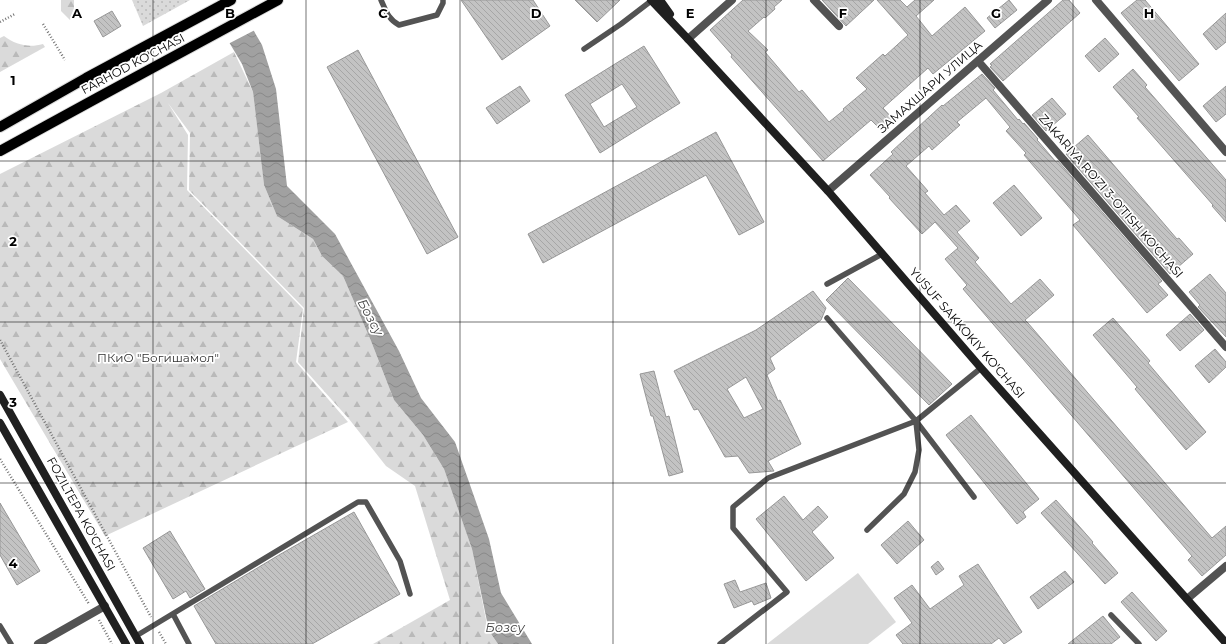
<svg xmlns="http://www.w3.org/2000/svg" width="1226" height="644" font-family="Montserrat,sans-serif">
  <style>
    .green { fill: url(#green-dots) }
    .forest { fill: url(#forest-firs) }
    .pitch { fill: #dadada }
    .water { fill: url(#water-waves) }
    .pier { fill: #fff }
    .building { fill: url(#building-back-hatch); stroke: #979797; fill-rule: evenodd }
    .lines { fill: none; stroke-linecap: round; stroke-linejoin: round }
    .primary-casing { stroke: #dbdbdb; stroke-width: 12 }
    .path { stroke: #757575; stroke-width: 2.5; stroke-dasharray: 1 2; stroke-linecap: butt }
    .service { stroke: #535353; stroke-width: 5.5 }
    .minor { stroke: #535353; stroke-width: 8 }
    .secondary { stroke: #202020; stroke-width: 8 }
    .primary { stroke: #000; stroke-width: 10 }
    .grid { fill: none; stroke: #000; stroke-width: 1; stroke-opacity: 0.55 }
    .labels { text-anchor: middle; stroke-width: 3.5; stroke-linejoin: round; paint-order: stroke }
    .street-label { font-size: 12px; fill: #000; stroke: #fff }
    .park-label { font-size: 12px; fill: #313131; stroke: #fff }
    .water-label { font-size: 13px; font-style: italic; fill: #424242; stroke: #fff }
    .grid-label { font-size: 13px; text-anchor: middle; font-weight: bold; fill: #000; stroke: #fff; stroke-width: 3.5; stroke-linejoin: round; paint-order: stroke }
  </style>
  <defs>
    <pattern id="green-dots" width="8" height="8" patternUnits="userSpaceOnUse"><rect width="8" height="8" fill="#dadada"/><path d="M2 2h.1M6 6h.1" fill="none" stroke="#b9b9b9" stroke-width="1.8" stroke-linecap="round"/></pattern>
    <pattern id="forest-firs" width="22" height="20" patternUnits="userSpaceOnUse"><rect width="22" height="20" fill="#dadada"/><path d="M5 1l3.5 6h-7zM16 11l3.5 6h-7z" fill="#b9b9b9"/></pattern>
    <pattern id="water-waves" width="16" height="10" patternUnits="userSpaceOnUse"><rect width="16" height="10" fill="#a1a1a1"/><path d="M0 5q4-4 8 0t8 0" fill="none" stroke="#898989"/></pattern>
    <pattern id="building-back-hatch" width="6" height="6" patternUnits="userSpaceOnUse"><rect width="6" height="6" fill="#c3c3c3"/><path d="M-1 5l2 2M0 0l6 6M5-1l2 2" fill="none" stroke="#a6a6a6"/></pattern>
  </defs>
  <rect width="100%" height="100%" fill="#fff"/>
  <path class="green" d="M132,0H190L143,26Z"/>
  <path class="forest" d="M61,0H74V8L70,20L61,11Z
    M4,36C16,45 29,48 43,44L45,47L0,72V38Z
    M234,52L253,92L264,185L277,216L313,239L322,256L343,276L371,341L394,400L423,435L444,469L472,549L488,630L498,644H373L450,600L415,486L386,466L349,419L298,362L304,308L189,190L190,133L168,103L188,135L187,190L303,309L296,362L348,422L105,536L0,359V174L161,93Z"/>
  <path class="pitch" d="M858,573L896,622L868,644H767Z"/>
  <path class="water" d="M204,0H236L262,45L276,89L287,186L335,234L399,351L421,398L455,442L489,539L501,593L532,644H498L489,631L472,549L444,469L423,435L394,400L371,341L343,276L322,256L313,239L277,216L264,185L253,92L242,64Z"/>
  <path class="pier" d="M202,0H238L255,30L228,44Z"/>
  <path class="building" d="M461,0H533L550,26L502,60Z
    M575,0H620L597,22Z
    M743,0H782L774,7L775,9L765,18L764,17L748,31L768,50L765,52L799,92L802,90L829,122L844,110L843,109L867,89L856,78L883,54L885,56L908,35L877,0H900L907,7L915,0H934L916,16L932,36L965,7L985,31L933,74L928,68L883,108L893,119L881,130L871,120L823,161L731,57L732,55L710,30Z
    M822,0H874L846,26Z
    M1009,0L1017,10L995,28L987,18Z
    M1063,0H1069L1080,13L1003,81L990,67L992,65L990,64Z
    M1137,0H1145L1199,64L1179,81L1121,13Z
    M112,11L121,26L103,37L94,21Z
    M1226,13V42L1216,50L1203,34Z
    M1105,38L1119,54L1099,72L1085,56Z
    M644,46L680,103L600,153L565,95ZM622,84L637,107L604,127L590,104Z
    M358,50L458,237L427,254L327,67Z
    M1133,69L1147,85L1145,87L1226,180V222L1212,206L1213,205L1137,118L1139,117L1113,87Z
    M982,74L995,88L993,90L1018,120L1019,119L1023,124L1024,123L1038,139L1037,140L1038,141L1056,162L1058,161L1162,281L1158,284L1168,295L1147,313L1073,225L1080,220L1024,155L1026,153L1006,131L1010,127L986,98L957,122L960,125L932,150L929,146L906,166L928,191L925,193L944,215L956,205L970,221L957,232L979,258L975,262L1011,304L1040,279L1054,295L1025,320L1028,323L1212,538L1226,526V555L1202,576L1188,560L1192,556L963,289L967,285L945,259L958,248L935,222L922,234L889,198L890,197L870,175L893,154L891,152L942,105L943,106Z
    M520,86L530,101L497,124L486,108Z
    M1226,86V114L1216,122L1203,106Z
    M1052,98L1066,114L1046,131L1032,115Z
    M716,132L764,222L739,235L706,175L543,263L528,234Z
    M1088,135L1177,239L1179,238L1193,254L1170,274L1066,154Z
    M1014,185L1042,218L1021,236L993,203Z
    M1210,274L1226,293V337L1198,307L1200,305L1189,292Z
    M848,278L952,384L929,405L826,300Z
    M813,291L826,308L821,320L770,358L775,369L767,375L778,401L780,400L801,444L768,461L774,471L749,473L738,456L725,457L698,409L694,410L674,371L756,330ZM746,377L763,409L744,418L727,389Z
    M1190,314L1204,330L1180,351L1166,335Z
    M1113,318L1150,361L1148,363L1206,432L1186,450L1135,389L1137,387L1093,335Z
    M1215,349L1226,362V367L1209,383L1195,366Z
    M654,371L666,417L669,416L683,472L669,476L653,416H651L640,374Z
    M971,415L1039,499L1023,512L1026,517L1017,524L946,435Z
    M784,496L803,520L818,506L828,517L812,532L834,558L806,581L756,519Z
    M1056,500L1093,542L1092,543L1118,573L1105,584L1041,513Z
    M0,503L40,571L17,585L0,555Z
    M354,512L400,594L312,644H216L194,606L279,555Z
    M908,521L924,540L897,564L881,545Z
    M170,531L205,589L190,598L186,591L173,599L143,548Z
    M938,561L944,569L936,575L931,567Z
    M978,564L1022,632L1004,644L999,638L991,644H903L896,635L912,623L894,598L912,585L930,609L964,585L959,576Z
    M1065,571L1074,582L1038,609L1030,597Z
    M735,580L740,592L766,583L771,598L754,605L752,601L734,608L724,584Z
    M1132,592L1167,631L1156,641L1121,602Z
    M1103,616L1120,637L1111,644H1068Z"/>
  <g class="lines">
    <g class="primary-casing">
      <path id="primary" d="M0,127L86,78L231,0
        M0,151L97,98L278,0"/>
    </g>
    <path class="path" d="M0,22L15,14
      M43,24L65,60
      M0,340L151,617
      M0,459L89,604
      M99,620L112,644
      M159,632L166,644"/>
    <path class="service" d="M381,0C386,11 388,19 399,25L437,15L443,3V0
      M584,49L621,24L651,1
      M827,284L882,254
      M827,318L916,421L974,497
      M867,530L904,494L915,472L919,450L916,422
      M173,614L189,644
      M1111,615L1139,644
      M0,626L11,644
      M136,636L358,502H366L400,561L410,594
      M720,644L787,592L733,528V507L768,478L916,421L981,368"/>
    <path class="minor" d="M814,0L839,26
      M1096,0L1226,152
      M688,39L732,0
      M978,61L1226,347
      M828,191L1048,0
      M1187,599L1226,566
      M38,644L105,606"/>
    <path class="secondary" d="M651,0L688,39L828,191L981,368L1226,643
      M660,0L670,14
      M0,395L140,644
      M0,423L126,644"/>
    <use href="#primary" class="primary"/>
  </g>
  <path class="grid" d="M153,0V644M306,0V644M460,0V644M613,0V644M766,0V644M920,0V644M1073,0V644M0,161H1226M0,322H1226M0,483H1226"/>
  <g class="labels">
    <g class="street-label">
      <text transform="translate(133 64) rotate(-28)" y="4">FARHOD KO'CHASI</text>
      <text transform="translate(930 87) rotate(-41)" y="4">ЗАМАХШАРИ УЛИЦА</text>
      <text transform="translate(1111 196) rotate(49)" y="4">ZAKARIYA RO'ZI 3-O'TISH KO'CHASI</text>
      <text transform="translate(967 333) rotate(49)" y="4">YUSUF SAKKOKIY KO'CHASI</text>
      <text transform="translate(81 514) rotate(61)" y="4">FOZILTEPA KO'CHASI</text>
    </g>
    <g class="park-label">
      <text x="158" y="362">ПКиО "Богишамол"</text>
    </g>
    <g class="water-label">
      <text transform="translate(371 317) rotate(62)" y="5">Бозсу</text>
      <text x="505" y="632">Бозсу</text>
    </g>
  </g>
  <g class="grid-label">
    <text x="77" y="18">A</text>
    <text x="230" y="18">B</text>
    <text x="383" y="18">C</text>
    <text x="536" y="18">D</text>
    <text x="690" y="18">E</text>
    <text x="843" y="18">F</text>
    <text x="996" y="18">G</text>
    <text x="1149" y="18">H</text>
    <text x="13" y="85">1</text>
    <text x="13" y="246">2</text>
    <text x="13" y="407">3</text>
    <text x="13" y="568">4</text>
  </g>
</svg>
